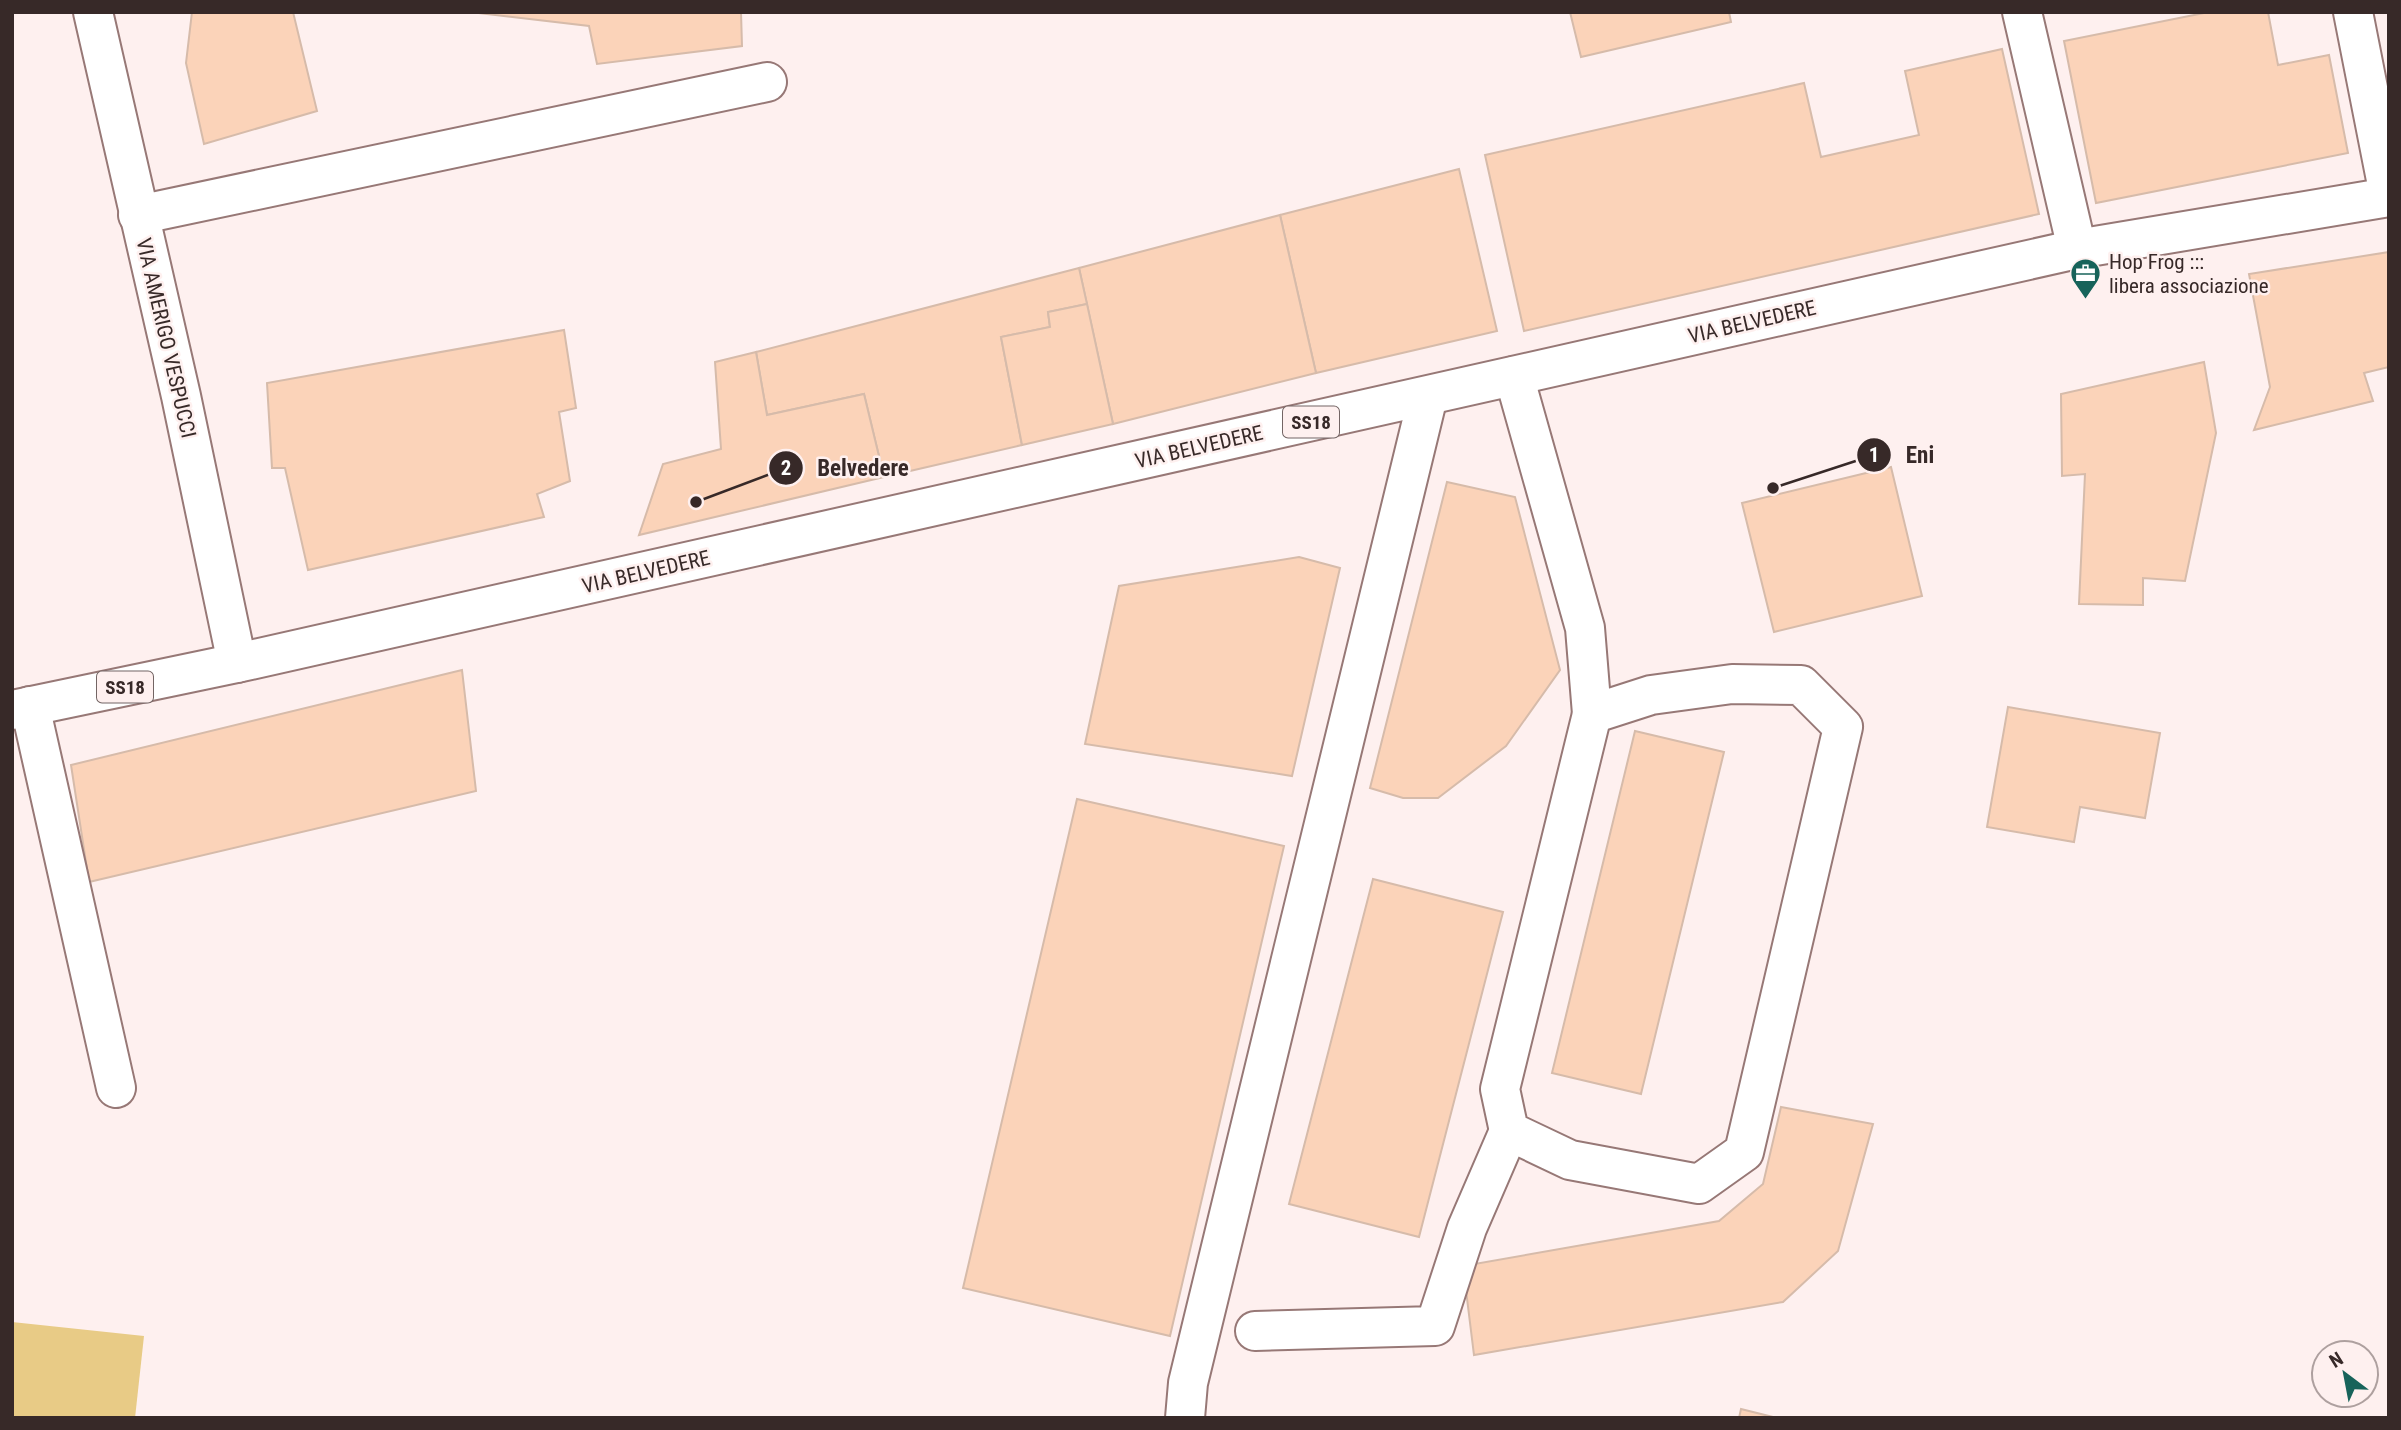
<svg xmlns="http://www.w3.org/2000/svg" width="2401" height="1430" font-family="'Roboto Condensed',sans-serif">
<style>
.grass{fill:#e8cb86}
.building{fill:#fbd3b9;stroke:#d6bbaa;stroke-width:2}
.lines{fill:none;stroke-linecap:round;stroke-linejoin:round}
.minor-casing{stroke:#977876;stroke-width:42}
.major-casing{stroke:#977876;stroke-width:42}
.minor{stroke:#fff;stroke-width:38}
.major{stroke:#fff;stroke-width:38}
.labels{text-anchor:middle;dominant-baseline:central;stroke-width:5;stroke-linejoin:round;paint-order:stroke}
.shield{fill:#fef0ef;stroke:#736564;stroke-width:2}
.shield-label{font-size:19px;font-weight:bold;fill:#372928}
.poi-label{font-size:21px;fill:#372928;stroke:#fef0ef;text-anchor:start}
.street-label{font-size:21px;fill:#372928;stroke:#fef0ef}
.leader{fill:none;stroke:#372928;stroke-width:2.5}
.callout-dot{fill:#372928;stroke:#fef0ef;stroke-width:2.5}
.mark-label{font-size:21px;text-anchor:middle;font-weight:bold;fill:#fff}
.callout-label{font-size:23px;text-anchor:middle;font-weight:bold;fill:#372928;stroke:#fef0ef;stroke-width:5;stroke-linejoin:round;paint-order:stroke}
</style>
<rect width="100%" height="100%" fill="#fef0ef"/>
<polygon class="grass" points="12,1322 144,1336 135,1418 12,1418"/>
<g class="building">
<polygon points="192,12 293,12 317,111 204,144 186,63"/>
<polygon points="470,12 741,12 742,46 597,64 589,26"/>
<polygon points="1570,12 1729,12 1731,22 1581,57"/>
<polygon points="2209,12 2268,12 2278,65 2329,55 2348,153 2096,203 2064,41"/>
<polygon points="2002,49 2039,214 1524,331 1485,155 1804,83 1821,157 1919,135 1905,71"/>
<polygon points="1459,169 1497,331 1316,373 1280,215"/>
<polygon points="1280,215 1316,373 1113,424 1079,268"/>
<polygon points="2389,252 2389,367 2364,373 2373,401 2254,430 2270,387 2249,274"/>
<polygon points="1079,268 1087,304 1048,312 1050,327 1001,337 1022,445 884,477 864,394 767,415 756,352"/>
<polygon points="1087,304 1113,424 1022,445 1001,337 1050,327 1048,312"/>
<polygon points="564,330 576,408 559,412 570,481 537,494 544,517 308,570 285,468 272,468 267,383"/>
<polygon points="756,352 767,415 864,394 884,477 639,535 663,464 721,449 715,362"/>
<polygon points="2204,362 2216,433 2185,581 2143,578 2143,605 2079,604 2085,474 2062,476 2061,394"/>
<polygon points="1891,467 1922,596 1774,632 1742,503"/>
<polygon points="1447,482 1515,497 1560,670 1506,746 1438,798 1403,798 1370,788"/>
<polygon points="1299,557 1340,568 1292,776 1085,744 1119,586"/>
<polygon points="462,670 476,791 89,882 71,765"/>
<polygon points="2008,707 2160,733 2145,818 2080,807 2074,842 1987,827"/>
<polygon points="1635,731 1724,752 1641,1094 1552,1073"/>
<polygon points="1077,799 1284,846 1170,1336 963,1288"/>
<polygon points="1373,879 1503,912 1419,1237 1289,1204"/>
<polygon points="1781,1107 1873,1124 1838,1251 1783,1302 1474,1355 1463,1266 1719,1221 1763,1184"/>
<polygon points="1741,1409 1777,1418 1739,1418"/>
</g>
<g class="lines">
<defs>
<g id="minor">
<polyline points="93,12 181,396 237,663"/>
<polyline points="2022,12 2077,249"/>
<polyline points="2353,12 2389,195"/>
<polyline points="138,215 767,82"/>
<polyline points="1514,376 1585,628 1592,714"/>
<polygon points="1732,684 1801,685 1843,727 1744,1152 1699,1184 1570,1160 1509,1131 1500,1089 1592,714 1651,695"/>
<polyline points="30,706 116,1088"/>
<polyline points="1255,1331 1435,1326 1467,1228 1509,1131"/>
<polyline points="1185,1418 1188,1383 1428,396"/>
</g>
<polyline id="major" points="12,710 237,663 2077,249 2389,197"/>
</defs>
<use href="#minor" class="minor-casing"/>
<use href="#major" class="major-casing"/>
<use href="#minor" class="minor"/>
<use href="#major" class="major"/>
</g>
<defs>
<symbol id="office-pin" viewBox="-11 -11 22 30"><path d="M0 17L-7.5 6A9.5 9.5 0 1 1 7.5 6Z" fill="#17635a" stroke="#fef0ef"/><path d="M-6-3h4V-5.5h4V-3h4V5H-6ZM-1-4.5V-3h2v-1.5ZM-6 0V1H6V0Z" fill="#fff"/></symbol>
</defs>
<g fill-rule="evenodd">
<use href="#office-pin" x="2068" y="256" width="35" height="47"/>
</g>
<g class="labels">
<g class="shield">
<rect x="1283" y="406.5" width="56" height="31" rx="5"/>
<rect x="97" y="671.5" width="56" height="31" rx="5"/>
</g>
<g class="shield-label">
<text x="1311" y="422">SS18</text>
<text x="125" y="687">SS18</text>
</g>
<g class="poi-label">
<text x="2109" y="262">Hop Frog :::<tspan x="2109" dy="24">libera associazione</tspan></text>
</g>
<g class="street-label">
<text transform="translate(1752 322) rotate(-13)">VIA BELVEDERE</text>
<text transform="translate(166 338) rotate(77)">VIA AMERIGO VESPUCCI</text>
<text transform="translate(1199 447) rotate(-13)">VIA BELVEDERE</text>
<text transform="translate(646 572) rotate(-13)">VIA BELVEDERE</text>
</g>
</g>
<path class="leader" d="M1773 488L1874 455M696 502L786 468"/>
<g class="callout-dot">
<circle cx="1773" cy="488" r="7"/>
<circle cx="696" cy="502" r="7"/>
<circle cx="1874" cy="455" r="18"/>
<circle cx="786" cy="468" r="18"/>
</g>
<g class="mark-label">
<text x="1874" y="462">1</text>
<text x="786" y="475">2</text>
</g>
<g class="callout-label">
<text x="1920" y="463">Eni</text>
<text x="863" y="476">Belvedere</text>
</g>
<rect width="2401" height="1430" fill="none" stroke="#372928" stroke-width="28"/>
<g transform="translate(2345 1374) rotate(328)"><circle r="33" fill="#fef0ef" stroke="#aea09f" stroke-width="2"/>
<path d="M0-5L12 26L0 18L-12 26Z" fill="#17635a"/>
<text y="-10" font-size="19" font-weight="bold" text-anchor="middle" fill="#372928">N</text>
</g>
</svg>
